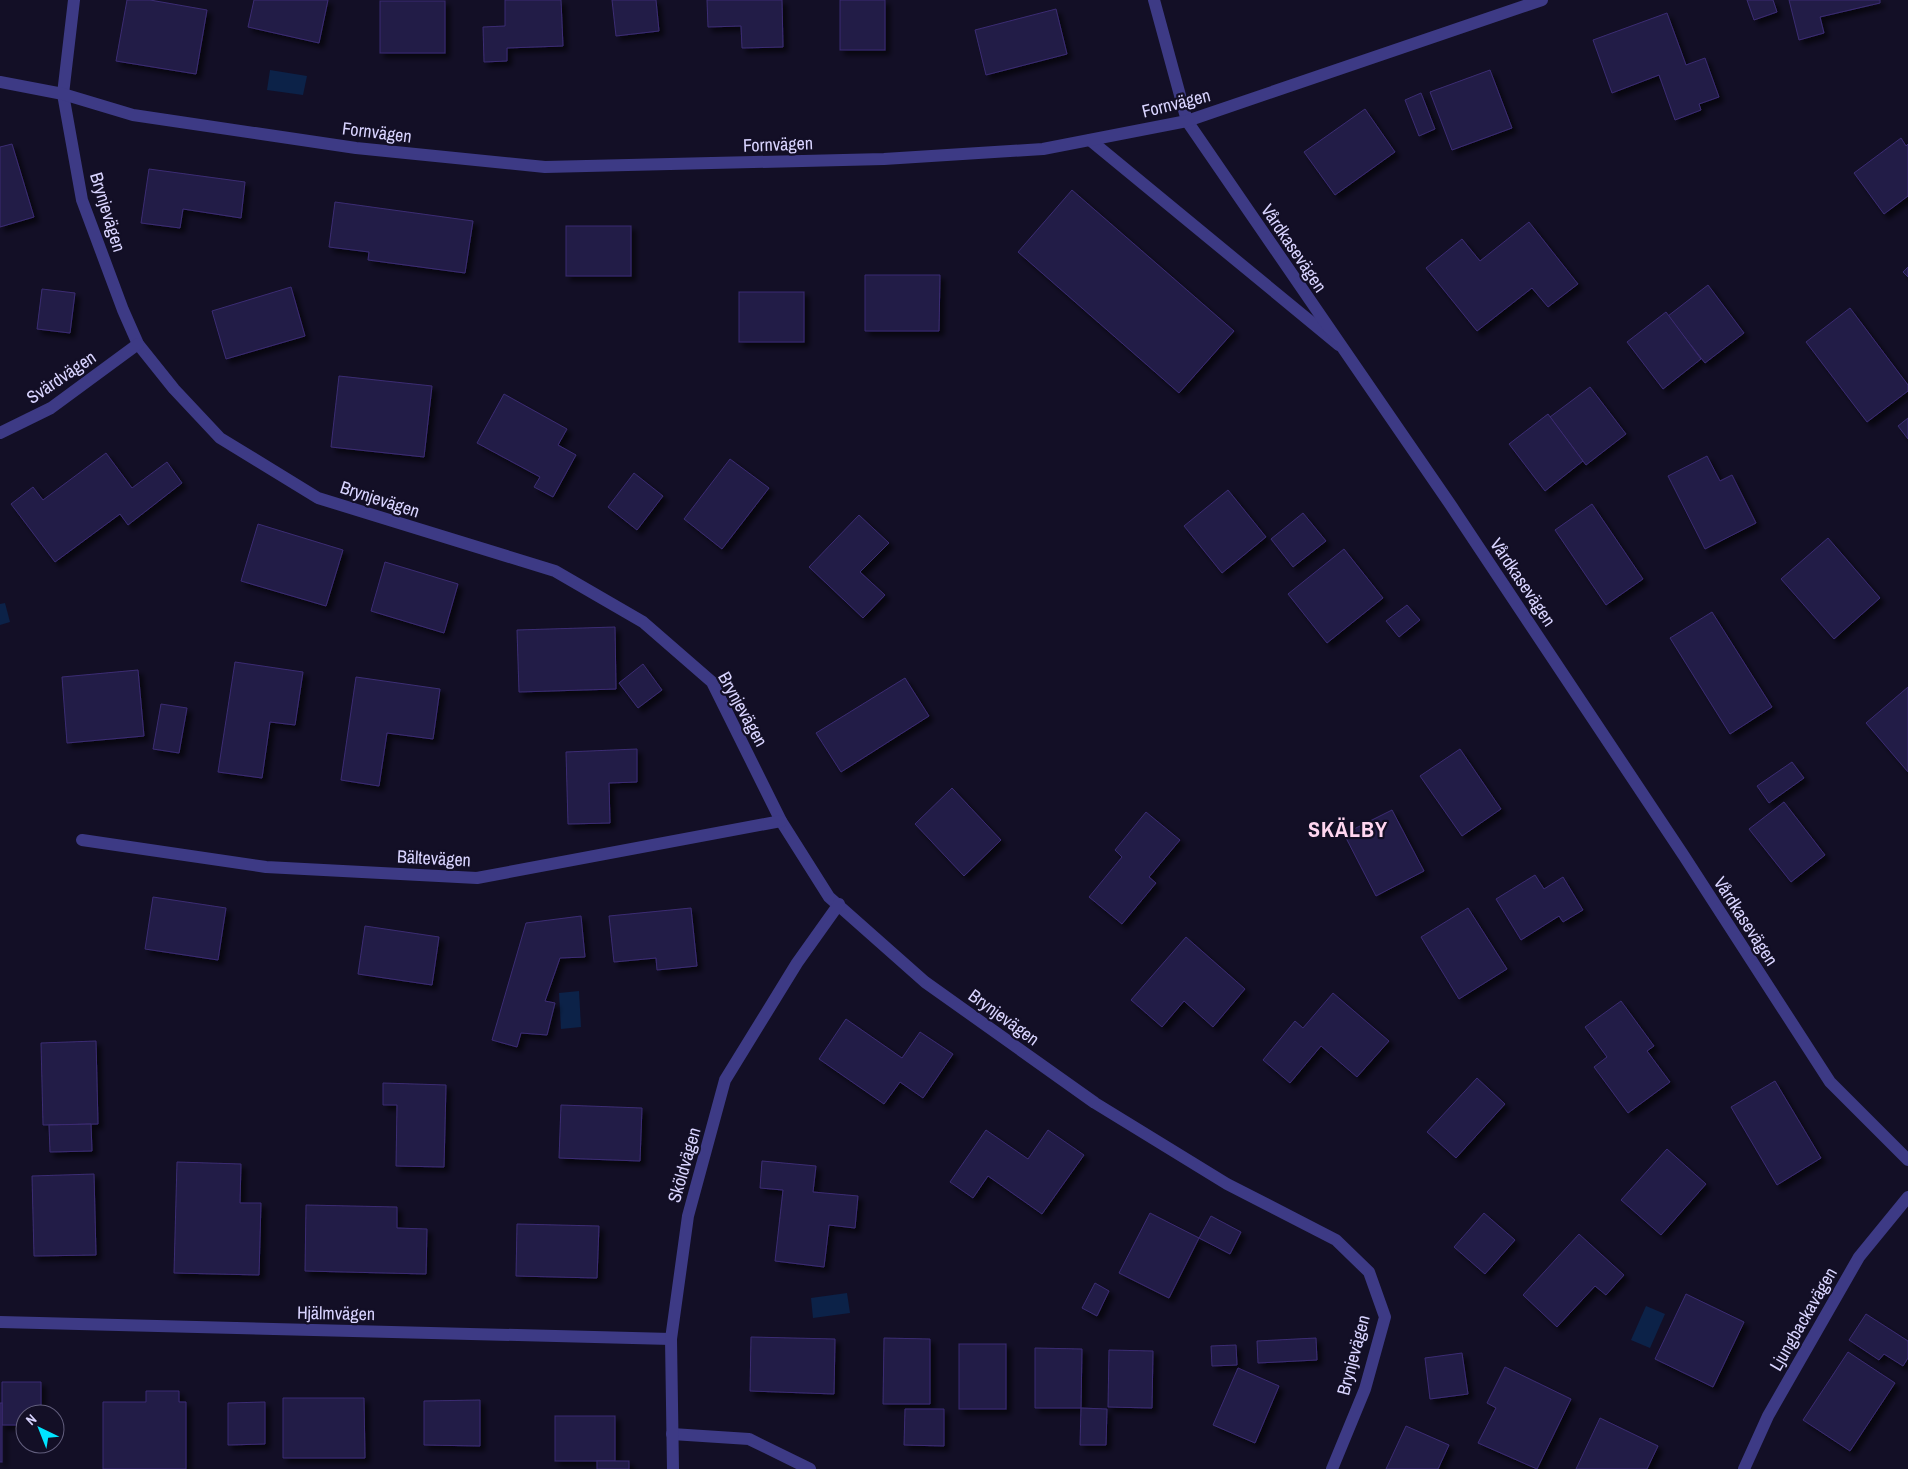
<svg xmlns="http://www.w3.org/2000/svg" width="1908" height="1469" font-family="'Archivo Narrow',sans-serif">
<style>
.water{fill:#0c2248}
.building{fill:#241b47;stroke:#3b2d73;filter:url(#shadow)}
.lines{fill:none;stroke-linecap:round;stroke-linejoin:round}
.service{stroke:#3d3a85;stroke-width:12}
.minor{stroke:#3d3a85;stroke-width:12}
.labels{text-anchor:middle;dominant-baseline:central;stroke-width:4.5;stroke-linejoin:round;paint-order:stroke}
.street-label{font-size:18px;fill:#d9d4ff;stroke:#130f26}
.district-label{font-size:22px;font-weight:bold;letter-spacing:1px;fill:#ffd6f0;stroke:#130f26}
</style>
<defs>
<filter id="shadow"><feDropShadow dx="4.5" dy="4.5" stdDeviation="2.5" flood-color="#0009"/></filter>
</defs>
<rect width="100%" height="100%" fill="#130f26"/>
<g class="water">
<polygon points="270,70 307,76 303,95 267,90"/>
<polygon points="5,603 10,622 0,625 0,604"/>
<polygon points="579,991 581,1027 561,1029 559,993"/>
<polygon points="847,1293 850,1313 813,1318 811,1298"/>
<polygon points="1646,1306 1665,1314 1650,1348 1631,1340"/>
</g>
<g class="building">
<polygon points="127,0 150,0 207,10 196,74 116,61"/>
<polygon points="254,0 328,0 319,43 248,27"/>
<polygon points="505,0 561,0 563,46 507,48 507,61 484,62 483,27 505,26"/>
<polygon points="612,0 656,0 659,31 616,36"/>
<polygon points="707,0 782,0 783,47 742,48 741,26 708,27"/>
<rect x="840" y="0" width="45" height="50"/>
<polygon points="1747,0 1773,0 1777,12 1754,20"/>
<polygon points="1789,0 1880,0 1880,3 1820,17 1824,33 1799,40"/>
<rect x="380" y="1" width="65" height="52"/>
<polygon points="1056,9 1067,54 986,75 975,30"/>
<polygon points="1667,13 1686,65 1705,58 1719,97 1699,104 1701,110 1675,120 1659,75 1612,93 1593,40"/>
<polygon points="1490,70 1512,128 1452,150 1430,92"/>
<polygon points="1421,93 1435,129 1419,136 1405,100"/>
<polygon points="1365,109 1395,152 1335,195 1304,152"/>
<polygon points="1901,138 1906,146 1908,144 1908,196 1884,214 1854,173"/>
<polygon points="12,144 34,217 0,227 0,147"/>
<polygon points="149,169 245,182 241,218 183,209 180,228 141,223"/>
<polygon points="1072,190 1234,331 1179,393 1018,252"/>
<polygon points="335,202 473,221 465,273 368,260 369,252 329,247"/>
<polygon points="1529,222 1578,284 1548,307 1532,288 1477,331 1426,268 1462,239 1480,261"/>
<rect x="566" y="226" width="65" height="50"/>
<polygon points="1908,267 1908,277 1903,272"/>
<polygon points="865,275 940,275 939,331 865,331"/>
<polygon points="1708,285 1744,333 1705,363 1668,316"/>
<polygon points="291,287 305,336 226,359 212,311"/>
<polygon points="42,289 75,293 70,333 37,329"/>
<rect x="739" y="292" width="65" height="50"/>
<polygon points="1850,308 1908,385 1908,391 1867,422 1806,342"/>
<polygon points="1666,312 1701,359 1663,389 1627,342"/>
<polygon points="339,376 432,386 424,457 331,447"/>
<polygon points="1590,387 1626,434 1586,465 1550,417"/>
<polygon points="504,394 567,429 558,445 576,455 553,497 534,487 540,477 477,443"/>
<polygon points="1548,414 1583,461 1545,491 1509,444"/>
<polygon points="1908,418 1908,439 1898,426"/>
<polygon points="106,453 132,488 167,462 182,483 128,525 120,514 55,562 11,504 33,487 43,500"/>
<polygon points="1707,456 1720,481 1732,475 1756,523 1705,549 1668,476"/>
<polygon points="730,459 769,488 722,549 684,519"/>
<polygon points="634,473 663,496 637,530 608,507"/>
<polygon points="1228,490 1266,537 1222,573 1184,526"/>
<polygon points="1592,504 1643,579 1606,605 1555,530"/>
<polygon points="1303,513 1326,541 1293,567 1271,539"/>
<polygon points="859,515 889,543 860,572 885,595 863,618 809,567"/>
<polygon points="258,524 343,550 326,606 241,581"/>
<polygon points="1828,538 1880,598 1834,639 1781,579"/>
<polygon points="1344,549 1383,598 1327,643 1288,594"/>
<polygon points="385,562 458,584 444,633 371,611"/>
<polygon points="1407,605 1420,620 1399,637 1386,621"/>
<polygon points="1712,612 1772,707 1730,734 1670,638"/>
<polygon points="615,627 616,689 519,692 517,630"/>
<polygon points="235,662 303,672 295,725 270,722 262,778 218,772"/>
<polygon points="643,664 662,690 638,708 619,683"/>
<polygon points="138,670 144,736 67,743 62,677"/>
<polygon points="356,677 440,689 433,739 387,733 379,786 341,780"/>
<polygon points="905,678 929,716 841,772 816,733"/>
<polygon points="1908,687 1908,772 1866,723"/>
<polygon points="161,704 187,708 179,753 153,749"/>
<polygon points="637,749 637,782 609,783 610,823 568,824 566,752"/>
<polygon points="1460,749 1501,809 1462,836 1420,776"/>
<polygon points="1792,762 1804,778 1769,803 1757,786"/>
<polygon points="952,788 1001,840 964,876 915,824"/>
<polygon points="1784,802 1825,855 1791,882 1749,829"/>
<polygon points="1392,810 1424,871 1376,896 1344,834"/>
<polygon points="1146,812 1180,840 1149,877 1156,883 1122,924 1089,897 1122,857 1115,850"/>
<polygon points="1535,875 1544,889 1563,877 1583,910 1563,922 1559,916 1521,940 1496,899"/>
<polygon points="153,897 226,908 218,960 145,949"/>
<polygon points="691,908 697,966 657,970 656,958 614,962 609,916"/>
<polygon points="1468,908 1507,969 1459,999 1421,937"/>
<polygon points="581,916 585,957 560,958 545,1001 555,1003 547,1035 521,1033 517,1047 492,1040 526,923"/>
<polygon points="365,926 439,937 432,985 358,974"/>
<polygon points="1186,937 1245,989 1213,1027 1184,1001 1162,1027 1131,1000"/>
<polygon points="1333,993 1389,1041 1357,1077 1321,1046 1290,1083 1263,1060 1295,1021 1303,1028"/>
<polygon points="1621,1001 1654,1046 1647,1051 1670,1082 1628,1113 1594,1067 1607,1057 1585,1027"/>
<polygon points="846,1019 902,1058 920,1032 953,1054 923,1098 900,1082 884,1104 819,1059"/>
<polygon points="96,1041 98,1124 43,1125 41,1043"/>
<polygon points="1477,1078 1505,1104 1456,1158 1427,1132"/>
<polygon points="1775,1081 1821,1158 1777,1185 1731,1107"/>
<polygon points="383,1083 446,1085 444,1167 396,1166 397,1105 383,1105"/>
<polygon points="561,1105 642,1108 640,1161 559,1158"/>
<polygon points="91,1124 92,1151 50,1152 49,1125"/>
<polygon points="986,1130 1028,1159 1048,1130 1084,1155 1042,1214 988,1176 973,1198 950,1182"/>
<polygon points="1667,1149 1706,1184 1661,1235 1621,1200"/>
<polygon points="762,1161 816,1166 813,1192 858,1196 855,1228 829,1225 824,1267 775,1261 783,1190 760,1188"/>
<polygon points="177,1162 241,1164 240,1203 261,1203 259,1275 174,1273"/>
<polygon points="94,1174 96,1255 34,1256 32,1176"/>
<polygon points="306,1205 397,1207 397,1228 427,1229 426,1274 305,1271"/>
<polygon points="1150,1213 1199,1238 1169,1298 1119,1273"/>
<polygon points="1484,1213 1515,1240 1485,1274 1454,1247"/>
<polygon points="1211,1216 1241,1232 1230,1254 1199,1238"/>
<polygon points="517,1224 599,1226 597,1278 516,1276"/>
<polygon points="1579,1234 1624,1275 1606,1295 1595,1286 1557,1327 1523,1295"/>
<polygon points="1095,1283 1109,1291 1097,1316 1082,1308"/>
<polygon points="1686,1294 1744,1322 1713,1387 1655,1359"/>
<polygon points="1866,1314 1908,1341 1908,1358 1903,1366 1884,1354 1879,1360 1849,1340"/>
<polygon points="751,1337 835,1339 834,1394 750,1391"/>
<polygon points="884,1338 930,1339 930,1404 883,1404"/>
<polygon points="1316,1338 1317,1360 1258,1363 1257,1341"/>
<rect x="959" y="1344" width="47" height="65"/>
<polygon points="1236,1345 1237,1365 1212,1366 1211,1346"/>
<polygon points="1035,1348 1082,1349 1081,1408 1035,1408"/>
<polygon points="1109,1350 1153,1351 1152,1408 1108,1407"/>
<polygon points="1848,1352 1895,1383 1850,1451 1803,1420"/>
<polygon points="1462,1353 1468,1394 1430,1399 1425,1358"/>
<polygon points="1505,1367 1571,1399 1537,1469 1478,1443 1496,1408 1487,1403"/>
<polygon points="1238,1368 1279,1386 1255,1443 1213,1425"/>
<polygon points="2,1382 41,1382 41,1414 25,1414 25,1425 2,1425"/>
<polygon points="146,1391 179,1391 179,1402 186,1402 186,1469 103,1469 103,1402 146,1402"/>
<polygon points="283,1398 364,1398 365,1458 283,1458"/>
<polygon points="480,1400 480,1446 424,1445 424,1401"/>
<polygon points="265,1402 265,1444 228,1445 228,1403"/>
<rect x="0" y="1403" width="2" height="59"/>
<polygon points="1081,1408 1107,1409 1106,1445 1080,1445"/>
<polygon points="905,1409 944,1409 944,1446 904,1445"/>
<rect x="555" y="1416" width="60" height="45"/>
<polygon points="1600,1418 1658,1446 1647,1469 1576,1469"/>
<polygon points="1406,1426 1449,1445 1438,1469 1386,1469"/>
<rect x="597" y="1461" width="32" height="8"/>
</g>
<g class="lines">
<polyline class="service" points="1090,140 1339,345"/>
<g class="minor">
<polyline points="74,0 63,94 82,200 123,310 138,344 174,389 220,438 318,498 555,571 643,622 712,682 781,821 829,897 925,982 1095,1103 1227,1184 1336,1240 1369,1272 1385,1317 1365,1389 1332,1469"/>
<polyline points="1154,0 1187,121 1452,507 1684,856 1830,1082 1908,1160"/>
<polyline points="0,82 63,94 133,115 356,148 545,167 884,159 1043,149 1187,121 1542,0"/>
<polyline points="0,433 51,408 138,344"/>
<polyline points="82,840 266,867 477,878 781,821"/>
<polyline points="0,1322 671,1339"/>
<polyline points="672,1434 749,1439 810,1469"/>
<polyline points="673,1469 671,1339 688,1216 725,1080 797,963 839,904"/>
<polyline points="1744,1469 1768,1416 1859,1257 1908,1197"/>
</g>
</g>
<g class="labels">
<g class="street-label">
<text transform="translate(1176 103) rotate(-14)">Fornvägen</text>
<text transform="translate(377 132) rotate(7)">Fornvägen</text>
<text transform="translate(778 144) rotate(-2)">Fornvägen</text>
<text transform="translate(108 212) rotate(73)">Brynjevägen</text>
<text transform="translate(1294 248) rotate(56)">Vårdkasevägen</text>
<text transform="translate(61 377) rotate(-34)">Svärdvägen</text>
<text transform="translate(380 499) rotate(18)">Brynjevägen</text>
<text transform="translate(1523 582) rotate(56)">Vårdkasevägen</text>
<text transform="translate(743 709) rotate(61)">Brynjevägen</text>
<text transform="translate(434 858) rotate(3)">Bältevägen</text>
<text transform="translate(1746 921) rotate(57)">Vårdkasevägen</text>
<text transform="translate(1004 1017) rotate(36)">Brynjevägen</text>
<text transform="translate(684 1165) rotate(-74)">Sköldvägen</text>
<text transform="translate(336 1313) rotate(1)">Hjälmvägen</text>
<text transform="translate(1803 1319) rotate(-60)">Ljungbackavägen</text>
<text transform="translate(1353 1355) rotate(-75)">Brynjevägen</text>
</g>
<g class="district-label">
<text x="1348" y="829">SKÄLBY</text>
</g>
</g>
<g transform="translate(40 1429) rotate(317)"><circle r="24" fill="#130f26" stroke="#625e7d"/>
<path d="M0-4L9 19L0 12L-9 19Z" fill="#00e5ff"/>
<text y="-8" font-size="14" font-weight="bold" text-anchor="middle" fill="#d9d4ff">N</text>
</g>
</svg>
